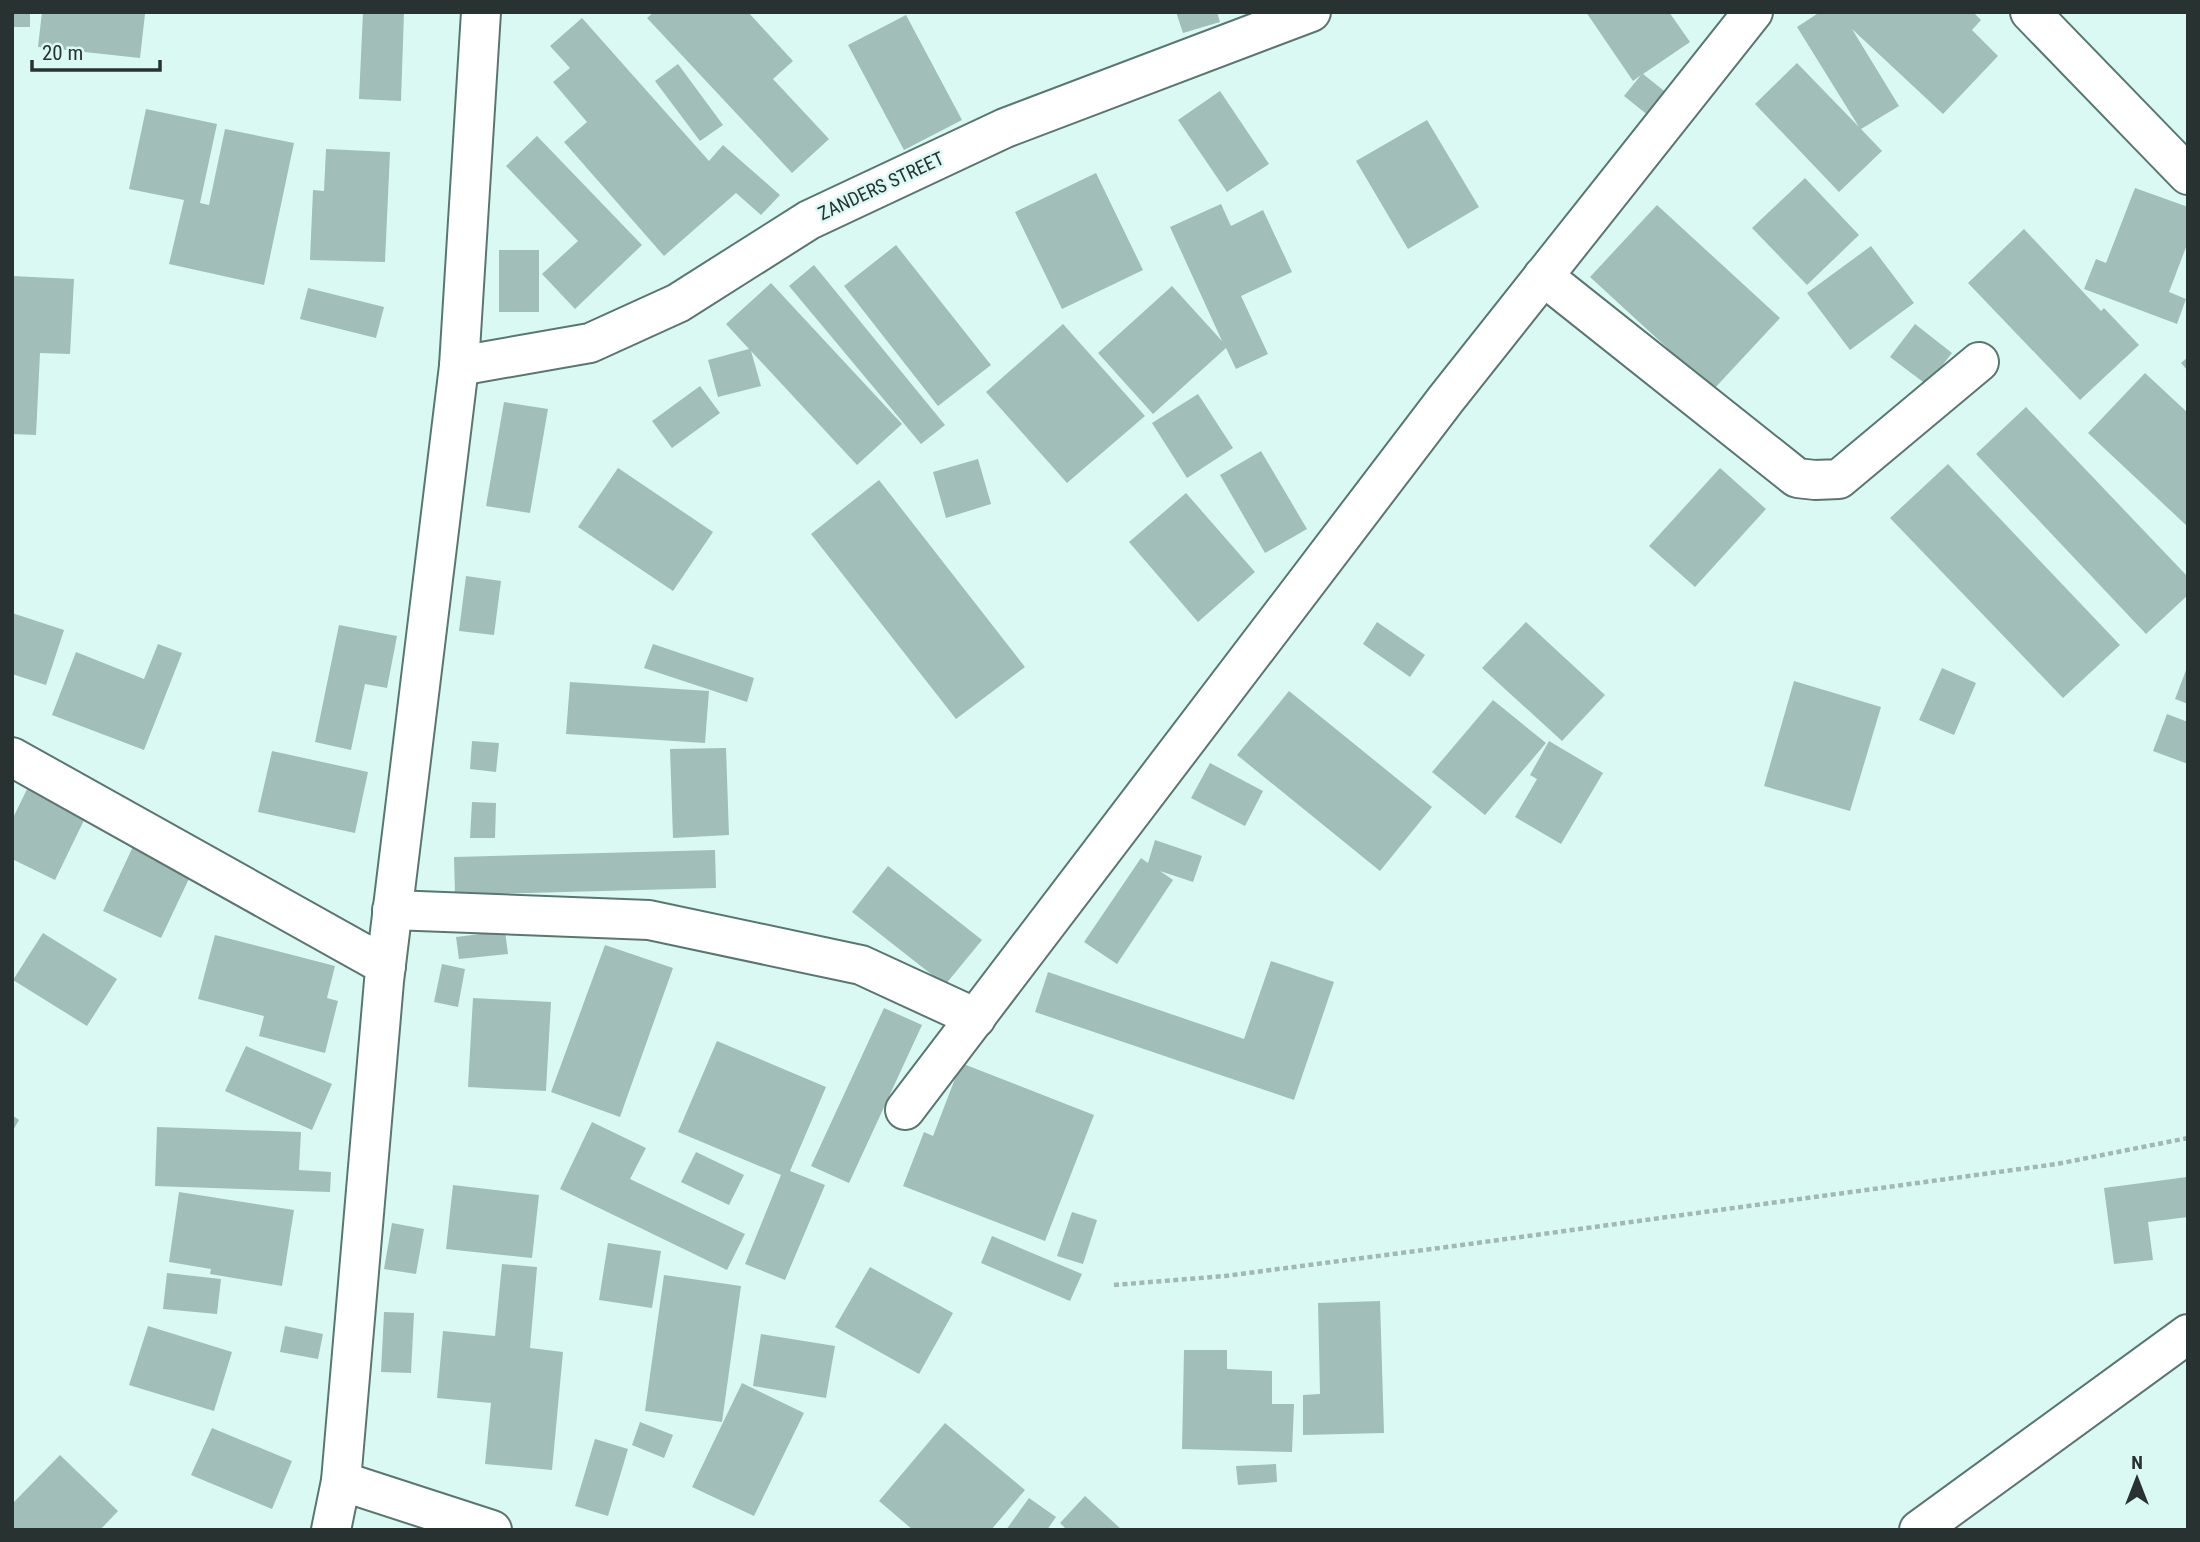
<svg xmlns="http://www.w3.org/2000/svg" width="2200" height="1542" font-family="'Roboto Condensed',sans-serif">
<style>
.building{fill:#a2beb9}
.lines{fill:none;stroke-linecap:round;stroke-linejoin:round}
.minor-casing{stroke:#5b7671;stroke-width:42}
.path{stroke:#a1b8b4;stroke-width:4.5;stroke-dasharray:5 3.5;stroke-linecap:butt}
.minor{stroke:#fff;stroke-width:38}
.labels{text-anchor:middle;dominant-baseline:central;stroke-width:5;stroke-linejoin:round;paint-order:stroke}
.street-label{font-size:19px;fill:#283331;stroke:#dbf9f3}
</style>
<rect width="100%" height="100%" fill="#dbf9f3"/>
<g class="building">
<rect x="12" y="12" width="18" height="15"/>
<polygon points="42,12 128,12 145,14 140,58 38,47"/>
<polygon points="363,12 404,12 401,101 359,99"/>
<polygon points="654,12 748,12 793,61 773,79 829,139 792,173 647,18"/>
<polygon points="1176,12 1217,12 1220,22 1183,33"/>
<polygon points="1586,12 1669,12 1690,42 1643,74 1668,94 1649,116 1624,96 1641,75 1633,81"/>
<polygon points="1820,12 1973,12 1981,20 1972,30 1998,56 1943,114 1852,29 1899,106 1861,129 1882,151 1839,192 1755,104 1797,63 1859,127 1797,27"/>
<polygon points="906,15 962,120 904,150 848,45"/>
<polygon points="582,18 709,161 723,145 780,195 761,215 736,193 664,256 564,142 587,122 553,82 570,68 550,46"/>
<polygon points="678,64 723,125 700,141 655,81"/>
<polygon points="1220,91 1269,164 1227,192 1178,120"/>
<polygon points="146,109 217,124 200,203 209,205 225,129 294,143 264,285 169,264 184,200 129,189"/>
<polygon points="1427,120 1479,207 1408,249 1356,161"/>
<polygon points="537,136 642,245 575,309 542,274 578,241 506,166"/>
<polygon points="326,149 390,152 385,262 310,260 313,190 324,191"/>
<polygon points="1096,173 1143,270 1062,309 1015,212"/>
<polygon points="1805,178 1859,235 1807,285 1752,228"/>
<polygon points="2135,188 2188,207 2188,242 2169,292 2186,299 2177,324 2084,289 2096,259 2106,263"/>
<polygon points="1221,204 1231,226 1263,210 1292,272 1241,296 1268,354 1236,369 1226,348 1153,414 1098,353 1172,286 1222,341 1170,227"/>
<polygon points="1657,205 1780,318 1713,390 1590,277"/>
<polygon points="2024,229 2101,311 2104,308 2139,345 2080,400 1968,283"/>
<polygon points="896,245 991,365 938,406 844,286"/>
<polygon points="1871,246 1914,303 1850,350 1807,293"/>
<rect x="499" y="250" width="40" height="62"/>
<polygon points="814,265 945,425 921,444 789,286"/>
<polygon points="12,276 74,279 70,354 40,353 36,435 12,434"/>
<polygon points="771,283 902,424 857,465 751,351 761,386 718,397 708,360 749,349 726,324"/>
<polygon points="308,288 384,307 376,338 300,319"/>
<polygon points="1063,324 1145,416 1067,483 986,392"/>
<polygon points="1915,324 1952,353 1927,385 1890,357"/>
<polygon points="2188,357 2188,371 2181,363"/>
<polygon points="2145,373 2188,413 2188,527 2088,433"/>
<polygon points="700,386 720,413 672,448 652,421"/>
<polygon points="1198,394 1233,448 1187,478 1152,423"/>
<polygon points="504,402 548,409 530,513 486,506"/>
<polygon points="2026,407 2188,577 2188,595 2146,634 1976,454"/>
<polygon points="1261,451 1307,529 1265,553 1220,475"/>
<polygon points="978,459 991,504 946,518 933,472"/>
<polygon points="1948,464 2120,645 2063,698 1890,518"/>
<polygon points="618,468 713,532 673,591 578,527"/>
<polygon points="1720,468 1766,509 1695,587 1649,546"/>
<polygon points="879,480 1025,667 956,719 811,534"/>
<polygon points="1186,493 1255,572 1198,622 1129,542"/>
<polygon points="466,576 501,581 494,635 459,631"/>
<polygon points="12,613 64,630 46,685 12,674"/>
<polygon points="1377,622 1425,655 1410,677 1363,644"/>
<polygon points="1526,622 1605,695 1562,741 1482,668"/>
<polygon points="339,625 397,636 387,688 365,684 351,750 315,742"/>
<polygon points="158,644 182,653 144,750 52,715 76,652 144,679"/>
<polygon points="653,644 754,678 747,702 644,668"/>
<polygon points="2188,665 2188,704 2175,699"/>
<polygon points="1942,668 1976,683 1954,735 1919,720"/>
<polygon points="1794,681 1881,707 1850,811 1764,786"/>
<polygon points="570,682 709,691 705,743 566,734"/>
<polygon points="1289,691 1432,807 1380,871 1237,755"/>
<polygon points="1493,700 1546,743 1485,815 1432,772"/>
<polygon points="2167,714 2188,722 2188,764 2153,751"/>
<polygon points="472,741 499,743 496,772 470,769"/>
<polygon points="1549,741 1603,773 1561,844 1515,817 1537,779 1530,775"/>
<polygon points="726,748 729,835 673,838 670,749"/>
<polygon points="272,751 368,772 355,833 258,812"/>
<polygon points="1210,763 1263,791 1245,826 1191,798"/>
<polygon points="29,785 88,812 55,880 12,859 12,820"/>
<polygon points="472,802 496,803 495,838 470,838"/>
<polygon points="136,840 194,868 161,938 103,911"/>
<polygon points="1155,840 1202,856 1193,882 1160,871 1173,880 1117,964 1084,942 1141,858 1148,863"/>
<polygon points="715,850 716,888 455,895 454,857"/>
<polygon points="888,866 982,940 945,985 852,912"/>
<polygon points="505,931 508,954 459,959 456,937"/>
<polygon points="43,933 117,979 87,1026 13,980"/>
<polygon points="215,935 335,966 327,998 338,1001 325,1053 259,1036 264,1016 198,999"/>
<polygon points="605,945 673,968 620,1117 551,1092"/>
<polygon points="1271,961 1334,982 1294,1100 1035,1012 1048,972 1244,1039"/>
<polygon points="442,964 465,969 458,1007 434,1002"/>
<polygon points="473,998 551,1002 546,1091 468,1087"/>
<polygon points="884,1008 922,1025 849,1183 811,1166"/>
<polygon points="717,1041 826,1087 790,1171 825,1185 785,1280 745,1264 781,1175 678,1132"/>
<polygon points="246,1046 332,1084 312,1130 225,1091"/>
<polygon points="961,1063 1094,1115 1045,1241 903,1186 924,1132 933,1136"/>
<polygon points="12,1115 19,1120 12,1132"/>
<polygon points="592,1122 646,1148 630,1179 745,1234 727,1270 560,1189"/>
<polygon points="157,1127 301,1132 299,1170 331,1172 330,1192 155,1186"/>
<polygon points="696,1152 744,1175 729,1205 681,1182"/>
<polygon points="2187,1177 2188,1217 2148,1222 2153,1260 2114,1264 2104,1188"/>
<polygon points="453,1185 539,1195 532,1258 446,1249"/>
<polygon points="179,1192 294,1210 282,1286 210,1274 211,1269 169,1262"/>
<polygon points="1072,1212 1097,1220 1083,1264 1057,1256"/>
<polygon points="392,1223 424,1229 416,1274 384,1269"/>
<polygon points="992,1236 1082,1274 1070,1301 981,1263"/>
<polygon points="608,1243 661,1251 652,1308 599,1300"/>
<polygon points="502,1264 537,1267 530,1348 563,1352 552,1470 485,1464 491,1403 437,1398 443,1331 495,1336"/>
<polygon points="870,1267 953,1313 919,1374 835,1327"/>
<polygon points="167,1273 221,1279 217,1314 163,1309"/>
<polygon points="664,1275 741,1286 722,1422 645,1411"/>
<polygon points="1380,1301 1384,1433 1303,1435 1303,1395 1320,1394 1318,1303"/>
<polygon points="384,1312 414,1313 411,1373 381,1372"/>
<polygon points="148,1326 232,1352 214,1411 129,1385"/>
<polygon points="285,1326 323,1334 318,1359 280,1352"/>
<polygon points="761,1334 835,1346 826,1398 753,1386"/>
<polygon points="1184,1350 1227,1350 1227,1369 1272,1371 1272,1404 1294,1404 1292,1452 1182,1449"/>
<polygon points="742,1383 804,1413 754,1516 692,1487"/>
<polygon points="640,1422 673,1435 664,1458 632,1445"/>
<polygon points="945,1423 1025,1490 991,1530 913,1530 879,1501"/>
<polygon points="212,1428 292,1461 272,1509 191,1475"/>
<polygon points="595,1439 628,1449 608,1516 575,1506"/>
<polygon points="60,1455 118,1511 100,1530 12,1530 12,1504"/>
<polygon points="1276,1464 1277,1482 1238,1485 1236,1466"/>
<polygon points="1085,1496 1122,1530 1067,1530 1060,1523"/>
<polygon points="1029,1498 1056,1517 1047,1530 1006,1530"/>
</g>
<g class="lines">
<defs>
<g id="minor">
<polyline points="2030,12 2188,175"/>
<polyline points="1543,276 1797,478 1815,480 1839,479 1979,362"/>
<polyline points="459,366 590,343 678,303 809,220 1005,128 1311,12"/>
<polyline points="12,757 386,966"/>
<polyline points="392,910 649,920 861,965 976,1018"/>
<polyline points="905,1110 1446,399 1753,12"/>
<polyline points="341,1481 492,1530"/>
<polyline points="331,1530 341,1481 384,981 459,366 481,12"/>
<polyline points="1919,1530 2188,1334"/>
</g>
</defs>
<use href="#minor" class="minor-casing"/>
<polyline class="path" points="1114,1285 1225,1276 1462,1245 2057,1164 2188,1138"/>
<use href="#minor" class="minor"/>
</g>
<g class="labels">
<g class="street-label">
<text transform="translate(881 186) rotate(-25)">ZANDERS STREET</text>
</g>
</g>
<rect width="2200" height="1542" fill="none" stroke="#283331" stroke-width="28"/>
<g transform="translate(2137 1479)" stroke="#dbf9f3" stroke-width="5" paint-order="stroke">
<path d="M0-5L12 26L0 18L-12 26Z" fill="#283331"/>
<text y="-10" font-size="19" font-weight="bold" text-anchor="middle" fill="#283331">N</text>
</g>
<path d="M32 60v10h128v-10" fill="none" stroke="#283331" stroke-width="3.5"/>
<text x="42" y="60" font-size="21" fill="#283331" stroke="#dbf9f3" stroke-width="5" paint-order="stroke">20 m</text>
</svg>
